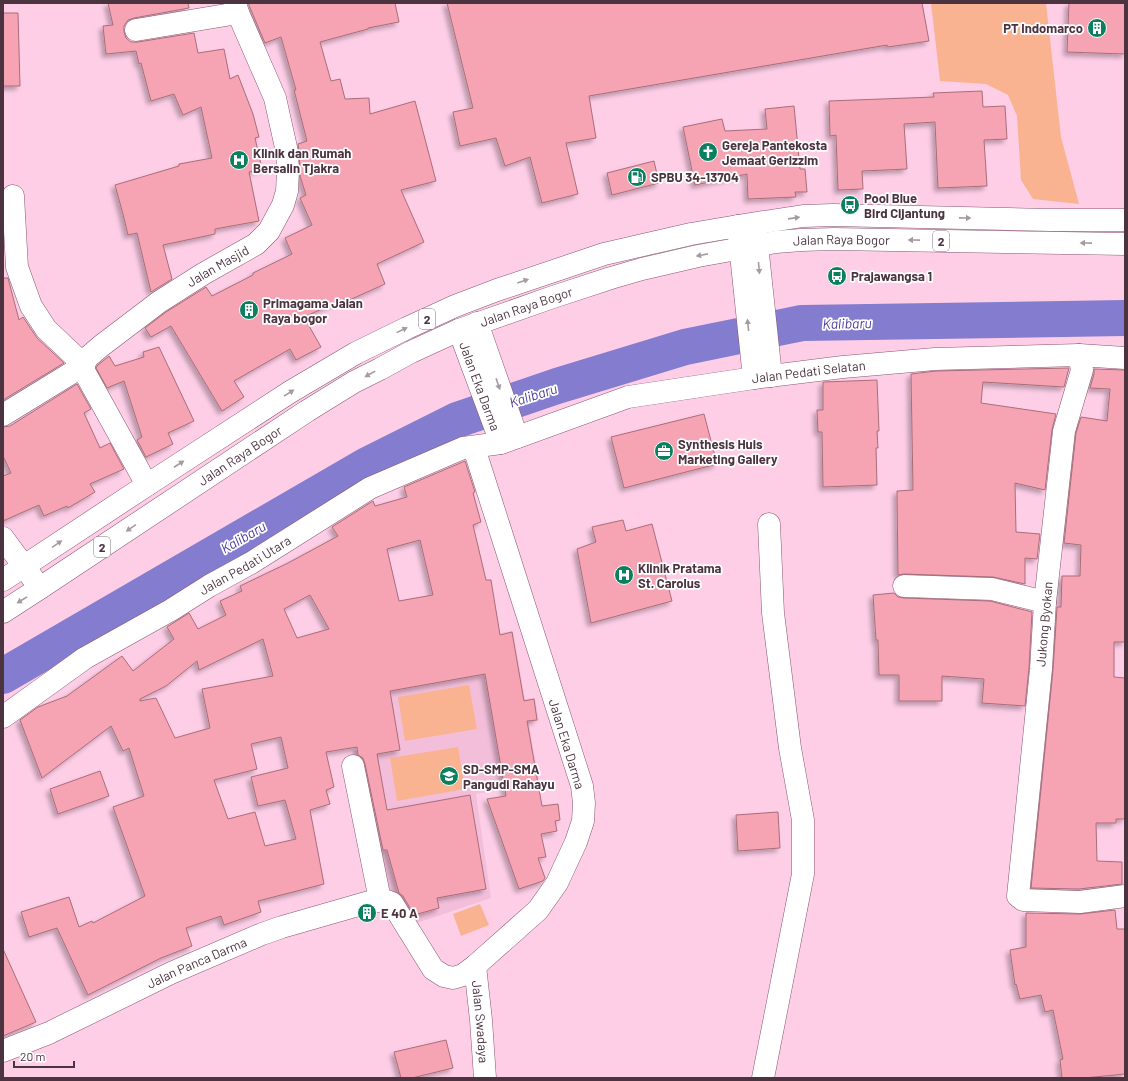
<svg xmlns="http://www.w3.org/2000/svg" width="1128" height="1081" font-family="Barlow,sans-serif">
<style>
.built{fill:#f3beda}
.green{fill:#fab391}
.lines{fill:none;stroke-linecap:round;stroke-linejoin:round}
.river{stroke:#837ccf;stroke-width:36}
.building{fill:#f6a4b4;stroke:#aa6d79;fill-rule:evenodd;filter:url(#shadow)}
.minor-casing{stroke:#895571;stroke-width:23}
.highway-casing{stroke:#895571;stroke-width:23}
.minor{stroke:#fff;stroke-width:22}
.highway{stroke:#fff;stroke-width:22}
.oneway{fill:#a59aa0}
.labels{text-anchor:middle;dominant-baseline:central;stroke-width:3.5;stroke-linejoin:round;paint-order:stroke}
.shield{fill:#fff;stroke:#817179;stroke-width:1}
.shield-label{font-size:12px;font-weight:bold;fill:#4b3440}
.poi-label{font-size:13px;font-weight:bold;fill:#4b3440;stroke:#fff;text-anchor:start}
.street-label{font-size:13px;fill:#4b3440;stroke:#fff}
.water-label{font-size:14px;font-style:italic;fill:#4d3c9e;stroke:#fff}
</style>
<defs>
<filter id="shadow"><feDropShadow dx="-3.5" dy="3.5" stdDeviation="2" flood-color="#0004"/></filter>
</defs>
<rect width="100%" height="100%" fill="#fecee7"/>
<polygon class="built" points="513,631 525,699 535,698 539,721 529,723 539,783 476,794 491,898 414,924 397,906 376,859 358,769 353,751 364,750 315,665"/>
<g class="green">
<polygon points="931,3 1046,3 1061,137 1079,204 1033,199 1021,180 1017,116 1008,95 986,84 940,81"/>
<polygon points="469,685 477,729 405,741 398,697"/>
<polygon points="458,747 465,789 397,801 390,758"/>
<polygon points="480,904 489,925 461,936 453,914"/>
</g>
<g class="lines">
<polyline class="river" points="3,676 367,465 457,420 557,386 685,347 802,323 1125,318"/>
</g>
<g class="building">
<polygon points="108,3 188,3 189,8 134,18 128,20 124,26 124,32 126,38 131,42 138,42 194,33 198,53 224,49 230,79 238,75 253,114 259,137 255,138 262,169 249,172 259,221 215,229 215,234 163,245 172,279 151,292 137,233 128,235 123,214 115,185 179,166 179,164 212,158 201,107 183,115 174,94 151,101 141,63 139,64 136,51 106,54 103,26 113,25"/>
<polygon points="248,3 395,3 399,22 368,28 368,29 320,42 331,81 340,79 345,99 369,98 370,114 415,101 436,181 401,190 424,242 377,264 385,284 345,302 344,299 304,317 321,347 296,360 290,349 234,381 244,397 222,411 171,326 151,337 145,328 166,312 206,287 212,296 253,275 253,273 292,254 285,238 312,225 300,198 306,195 300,176 299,151 298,144 307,141 294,90 296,90 281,37 265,43"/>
<polygon points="447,3 922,3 929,41 888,47 887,45 589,96 596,138 566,143 578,194 542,203 530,157 505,166 496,138 460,146 453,112 473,108"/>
<polygon points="1069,3 1125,3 1125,54 1067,52"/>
<polygon points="3,13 18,13 20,86 3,86"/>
<polygon points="982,91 983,107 1005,106 1007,139 984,140 987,186 938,188 935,122 904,124 907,169 862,171 863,189 838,190 836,135 830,136 829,101 934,97 933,93"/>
<polygon points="794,106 800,169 805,169 807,192 795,192 796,197 748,199 747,174 695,185 683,127 722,119 725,131 767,129 765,109"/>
<polygon points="654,161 659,183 612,195 607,173"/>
<polygon points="3,278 8,278 19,320 23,317 37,338 64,363 3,400"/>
<polygon points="159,347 194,421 168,433 173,444 146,457 137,440 142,437 124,381 107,388 96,368 97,366 109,356 115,366 144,357 143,352"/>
<polygon points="1069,368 1064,387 983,382 981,403 1056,414 1052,430 1045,490 1015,483 1016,532 1040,534 1037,559 1025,558 1025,584 993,577 904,574 898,575 897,491 913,490 911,374 936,371"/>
<polygon points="1094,369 1125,370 1125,642 1114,642 1114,677 1125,678 1125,819 1116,819 1116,823 1096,823 1097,861 1122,862 1122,884 1079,889 1031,888 1053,670 1057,607 1061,607 1062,576 1080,576 1081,545 1064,543 1076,433 1081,417 1107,421 1110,389 1090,388 1094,374"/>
<polygon points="877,380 879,431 877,431 878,448 876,448 877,485 823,487 822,432 818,432 817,410 823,410 823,382"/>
<polygon points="77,384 91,409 84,413 100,448 110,443 124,469 90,484 95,492 68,508 67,506 44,516 39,505 3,521 3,476 11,473 3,456 3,427 10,426"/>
<polygon points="704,414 717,464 624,488 611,437"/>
<path d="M465,461L475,492L473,493L481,522L473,525L486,580H491L500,635L512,632L524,701L534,699L537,720L527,721L542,806L558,804L560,820L555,821L557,831L541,834L546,857L538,858L545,878L543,881L519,889L487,799L506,796L485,674L390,691L400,750L377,754L387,810L470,795L486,889L437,898L439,908L414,915L403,896L399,893L387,850H383L365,764L363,758L358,755L357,747L326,752L334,787L326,790L330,804L310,810L324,884L258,901L261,912L224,925L221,916L186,928L192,946L161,958L88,995L57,928L29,937L21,912L69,897L79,927L92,921L93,923L145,896L113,807L144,796L129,748L123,751L111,726L42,778L20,720L38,707L67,696L122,656L133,671L174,639L167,627L189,613L198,629L226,615L220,601L242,591L240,586L288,563L338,536L332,527L373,501L375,506L407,497L404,487ZM420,540L433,595L399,601L387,549ZM310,595L329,629L297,638L284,609ZM263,639L273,676L202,689L210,728L175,738L156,698L140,701V699L166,686L197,661L199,670ZM281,737L288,768L251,777L258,806L285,800L296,839L265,846L255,812L228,819L214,780L257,769L251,744Z"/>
<polygon points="623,520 626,531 652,524 672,601 591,623 577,549 596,542 592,527"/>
<polygon points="894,593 898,597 904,598 990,601 1032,612 1029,668 1025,706 982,703 984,679 942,676 942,701 899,701 899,675 879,675 878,640 876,640 873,595"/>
<polygon points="100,771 109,796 58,814 50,789"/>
<polygon points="778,812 780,848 738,851 736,815"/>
<polygon points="1115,910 1117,929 1125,929 1125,1074 1084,1078 1062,1078 1060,1060 1063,1059 1053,1010 1045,1012 1041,995 1020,999 1016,984 1015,985 1010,950 1026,947 1026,913 1080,914"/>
<polygon points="3,949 36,1022 3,1036"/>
<polygon points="446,1040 453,1068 412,1078 401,1078 394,1052"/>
</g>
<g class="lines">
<defs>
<g id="minor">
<polyline points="136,30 238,13"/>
<polyline points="13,196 17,267 31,306 46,329 84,365"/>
<polyline points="738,226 754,378"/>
<polyline points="755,226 771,376"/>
<polyline points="477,323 517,437"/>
<path id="s1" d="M459,330L501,443"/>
<polyline points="1079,355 1082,370 1064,431 1045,602 1041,669 1018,896 1023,900 1080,902 1125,896"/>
<polyline points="3,415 73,372 77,371 84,371"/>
<path id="s2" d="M147,485L84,371V365L87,358L101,346L159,302L203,274L256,244L269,231L283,205L287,191L288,171L287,152L275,98L238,13L235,3"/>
<polyline points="3,538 40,588"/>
<polyline points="904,586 992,589 1045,602"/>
<path id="s3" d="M3,717L85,658L171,610L209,586L251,563L370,488L463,448L501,443L628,397L754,378L843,367L935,359L1079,355L1125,358"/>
<polyline points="353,766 380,900"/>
<path id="s4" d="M475,966L481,1020L485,1078"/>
<path id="s5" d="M3,1051L49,1033L171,973L262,934L282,927L369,902C377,901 384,899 392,903L433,969L444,976L453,978L463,975L475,966L538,910L557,883L576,842L583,821L584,803L582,786L474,448"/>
<polyline points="763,1078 803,874 803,820 790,748 773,613 769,524"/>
</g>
<g id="highway">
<polyline points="3,580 147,485 290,392 356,353 407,328 455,306 497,290 604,254 691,234 738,226 803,216 833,215 1050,220 1125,220"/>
<path id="s6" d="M3,612L40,588L307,411L354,382L380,369L411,352L459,330L553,297L611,278L642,269L698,256L776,242L801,240L834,239L1125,244"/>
</g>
</defs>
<use href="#minor" class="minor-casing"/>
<use href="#highway" class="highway-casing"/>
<use href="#minor" class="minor"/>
<use href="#highway" class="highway"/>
</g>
<defs><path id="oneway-solid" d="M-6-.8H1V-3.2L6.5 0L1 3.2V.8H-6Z"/></defs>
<g class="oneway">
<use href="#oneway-solid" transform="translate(794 218) rotate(-8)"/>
<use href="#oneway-solid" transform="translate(965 218) rotate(1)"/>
<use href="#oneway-solid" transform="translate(914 240) rotate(-179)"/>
<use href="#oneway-solid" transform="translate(1086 243) rotate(-179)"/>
<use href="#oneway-solid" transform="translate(702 255) rotate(169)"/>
<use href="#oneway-solid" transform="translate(759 268) rotate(85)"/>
<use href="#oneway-solid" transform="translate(523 281) rotate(-19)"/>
<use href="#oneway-solid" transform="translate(748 325) rotate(-96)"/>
<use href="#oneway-solid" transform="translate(402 330) rotate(-26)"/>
<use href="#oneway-solid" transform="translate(370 374) rotate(151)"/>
<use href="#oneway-solid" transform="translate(498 384) rotate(71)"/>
<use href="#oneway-solid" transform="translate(289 393) rotate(-32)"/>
<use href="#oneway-solid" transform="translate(179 464) rotate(-33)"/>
<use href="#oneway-solid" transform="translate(131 528) rotate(146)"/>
<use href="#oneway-solid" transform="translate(57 544) rotate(-34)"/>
<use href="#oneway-solid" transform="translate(22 600) rotate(148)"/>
</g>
<defs>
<symbol id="building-disc" viewBox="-11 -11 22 22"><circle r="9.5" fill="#0a805f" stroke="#fff"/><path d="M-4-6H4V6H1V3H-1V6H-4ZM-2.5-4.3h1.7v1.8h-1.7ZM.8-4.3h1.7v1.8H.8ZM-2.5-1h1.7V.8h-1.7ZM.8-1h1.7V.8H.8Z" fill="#fff"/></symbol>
<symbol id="church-disc" viewBox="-11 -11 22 22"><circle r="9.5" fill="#0a805f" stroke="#fff"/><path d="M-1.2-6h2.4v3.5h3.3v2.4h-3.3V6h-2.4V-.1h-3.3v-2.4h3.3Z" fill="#fff"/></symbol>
<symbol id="hospital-disc" viewBox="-11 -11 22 22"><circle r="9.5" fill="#0a805f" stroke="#fff"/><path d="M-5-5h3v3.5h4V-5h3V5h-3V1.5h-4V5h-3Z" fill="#fff"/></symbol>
<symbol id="fuel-disc" viewBox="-11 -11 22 22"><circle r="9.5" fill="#0a805f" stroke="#fff"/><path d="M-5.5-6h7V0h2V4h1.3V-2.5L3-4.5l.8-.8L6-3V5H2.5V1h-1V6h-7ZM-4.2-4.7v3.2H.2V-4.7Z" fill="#fff"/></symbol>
<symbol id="bus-disc" viewBox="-11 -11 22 22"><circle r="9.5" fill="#0a805f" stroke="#fff"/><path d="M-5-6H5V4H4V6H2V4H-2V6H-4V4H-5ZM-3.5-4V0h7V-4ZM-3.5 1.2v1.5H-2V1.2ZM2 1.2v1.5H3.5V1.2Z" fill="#fff"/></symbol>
<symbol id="office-disc" viewBox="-11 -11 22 22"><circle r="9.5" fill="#0a805f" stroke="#fff"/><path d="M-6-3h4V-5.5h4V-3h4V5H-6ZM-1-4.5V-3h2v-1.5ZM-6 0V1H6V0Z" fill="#fff"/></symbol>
<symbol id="school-disc" viewBox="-11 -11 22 22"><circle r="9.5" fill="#0a805f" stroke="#fff"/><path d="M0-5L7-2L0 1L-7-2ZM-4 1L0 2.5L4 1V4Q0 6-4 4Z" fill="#fff"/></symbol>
</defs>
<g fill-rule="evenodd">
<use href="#building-disc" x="1086" y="17" width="22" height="22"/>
<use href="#church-disc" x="697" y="141" width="22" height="22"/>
<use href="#hospital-disc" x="228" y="149" width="22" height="22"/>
<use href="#fuel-disc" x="626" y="166" width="22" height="22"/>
<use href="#bus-disc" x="839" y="194" width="22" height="22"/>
<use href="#bus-disc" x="826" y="265" width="22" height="22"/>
<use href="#building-disc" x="238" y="299" width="22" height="22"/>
<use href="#office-disc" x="653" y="440" width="22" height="22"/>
<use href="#hospital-disc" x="613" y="564" width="22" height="22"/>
<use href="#school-disc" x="438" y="765" width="22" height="22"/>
<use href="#building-disc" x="356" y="902" width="22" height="22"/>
</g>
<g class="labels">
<g class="shield">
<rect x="933" y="231" width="16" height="20" rx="3"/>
<rect x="419" y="309" width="16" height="20" rx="3"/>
<rect x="94" y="537" width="16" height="20" rx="3"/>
</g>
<g class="shield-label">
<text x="941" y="241">2</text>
<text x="427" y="319">2</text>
<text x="102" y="547">2</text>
</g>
<g class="poi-label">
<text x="1083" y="28" text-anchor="end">PT Indomarco</text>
<text x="722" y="145">Gereja Pantekosta<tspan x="722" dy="15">Jemaat Gerizzim</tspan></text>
<text x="253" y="153">Klinik dan Rumah<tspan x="253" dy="15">Bersalin Tjakra</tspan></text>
<text x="651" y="177">SPBU 34-13704</text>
<text x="864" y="198">Pool Blue<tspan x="864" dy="15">Bird Cijantung</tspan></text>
<text x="851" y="276">Prajawangsa 1</text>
<text x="263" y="303">Primagama Jalan<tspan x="263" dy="15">Raya bogor</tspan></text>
<text x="678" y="444">Synthesis Huis<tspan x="678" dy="15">Marketing Gallery</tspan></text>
<text x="638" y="568">Klinik Pratama<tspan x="638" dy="15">St. Carolus</tspan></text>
<text x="463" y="769">SD-SMP-SMA<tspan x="463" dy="15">Pangudi Rahayu</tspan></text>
<text x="381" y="913">E 40 A</text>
</g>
<g class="street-label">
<text stroke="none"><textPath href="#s6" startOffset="932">Jalan Raya Bogor</textPath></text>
<text stroke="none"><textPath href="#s2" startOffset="304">Jalan Masjid</textPath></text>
<text stroke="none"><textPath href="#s6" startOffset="608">Jalan Raya Bogor</textPath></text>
<text stroke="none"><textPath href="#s3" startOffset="890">Jalan Pedati Selatan</textPath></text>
<text stroke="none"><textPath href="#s1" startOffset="60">Jalan Eka Darma</textPath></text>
<text stroke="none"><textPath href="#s6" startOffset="284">Jalan Raya Bogor</textPath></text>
<text stroke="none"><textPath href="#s3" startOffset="286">Jalan Pedati Utara</textPath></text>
<text transform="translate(1044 624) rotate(-85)">Jukong Byokan</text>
<text transform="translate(567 744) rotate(73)">Jalan Eka Darma</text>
<text stroke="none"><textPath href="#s5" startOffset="213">Jalan Panca Darma</textPath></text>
<text stroke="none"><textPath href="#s4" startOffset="56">Jalan Swadaya</textPath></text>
</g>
<g class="water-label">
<text transform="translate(847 323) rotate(-1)">Kalibaru</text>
<text transform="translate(533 395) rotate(-18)">Kalibaru</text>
<text transform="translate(243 537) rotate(-30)">Kalibaru</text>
</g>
</g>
<rect width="1128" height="1081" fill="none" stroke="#4b3440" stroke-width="8"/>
<path d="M14 1061v6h60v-6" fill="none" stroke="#4b3440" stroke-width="2"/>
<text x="20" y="1061" font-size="12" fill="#4b3440" stroke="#ffffff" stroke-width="3" paint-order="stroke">20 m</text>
</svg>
